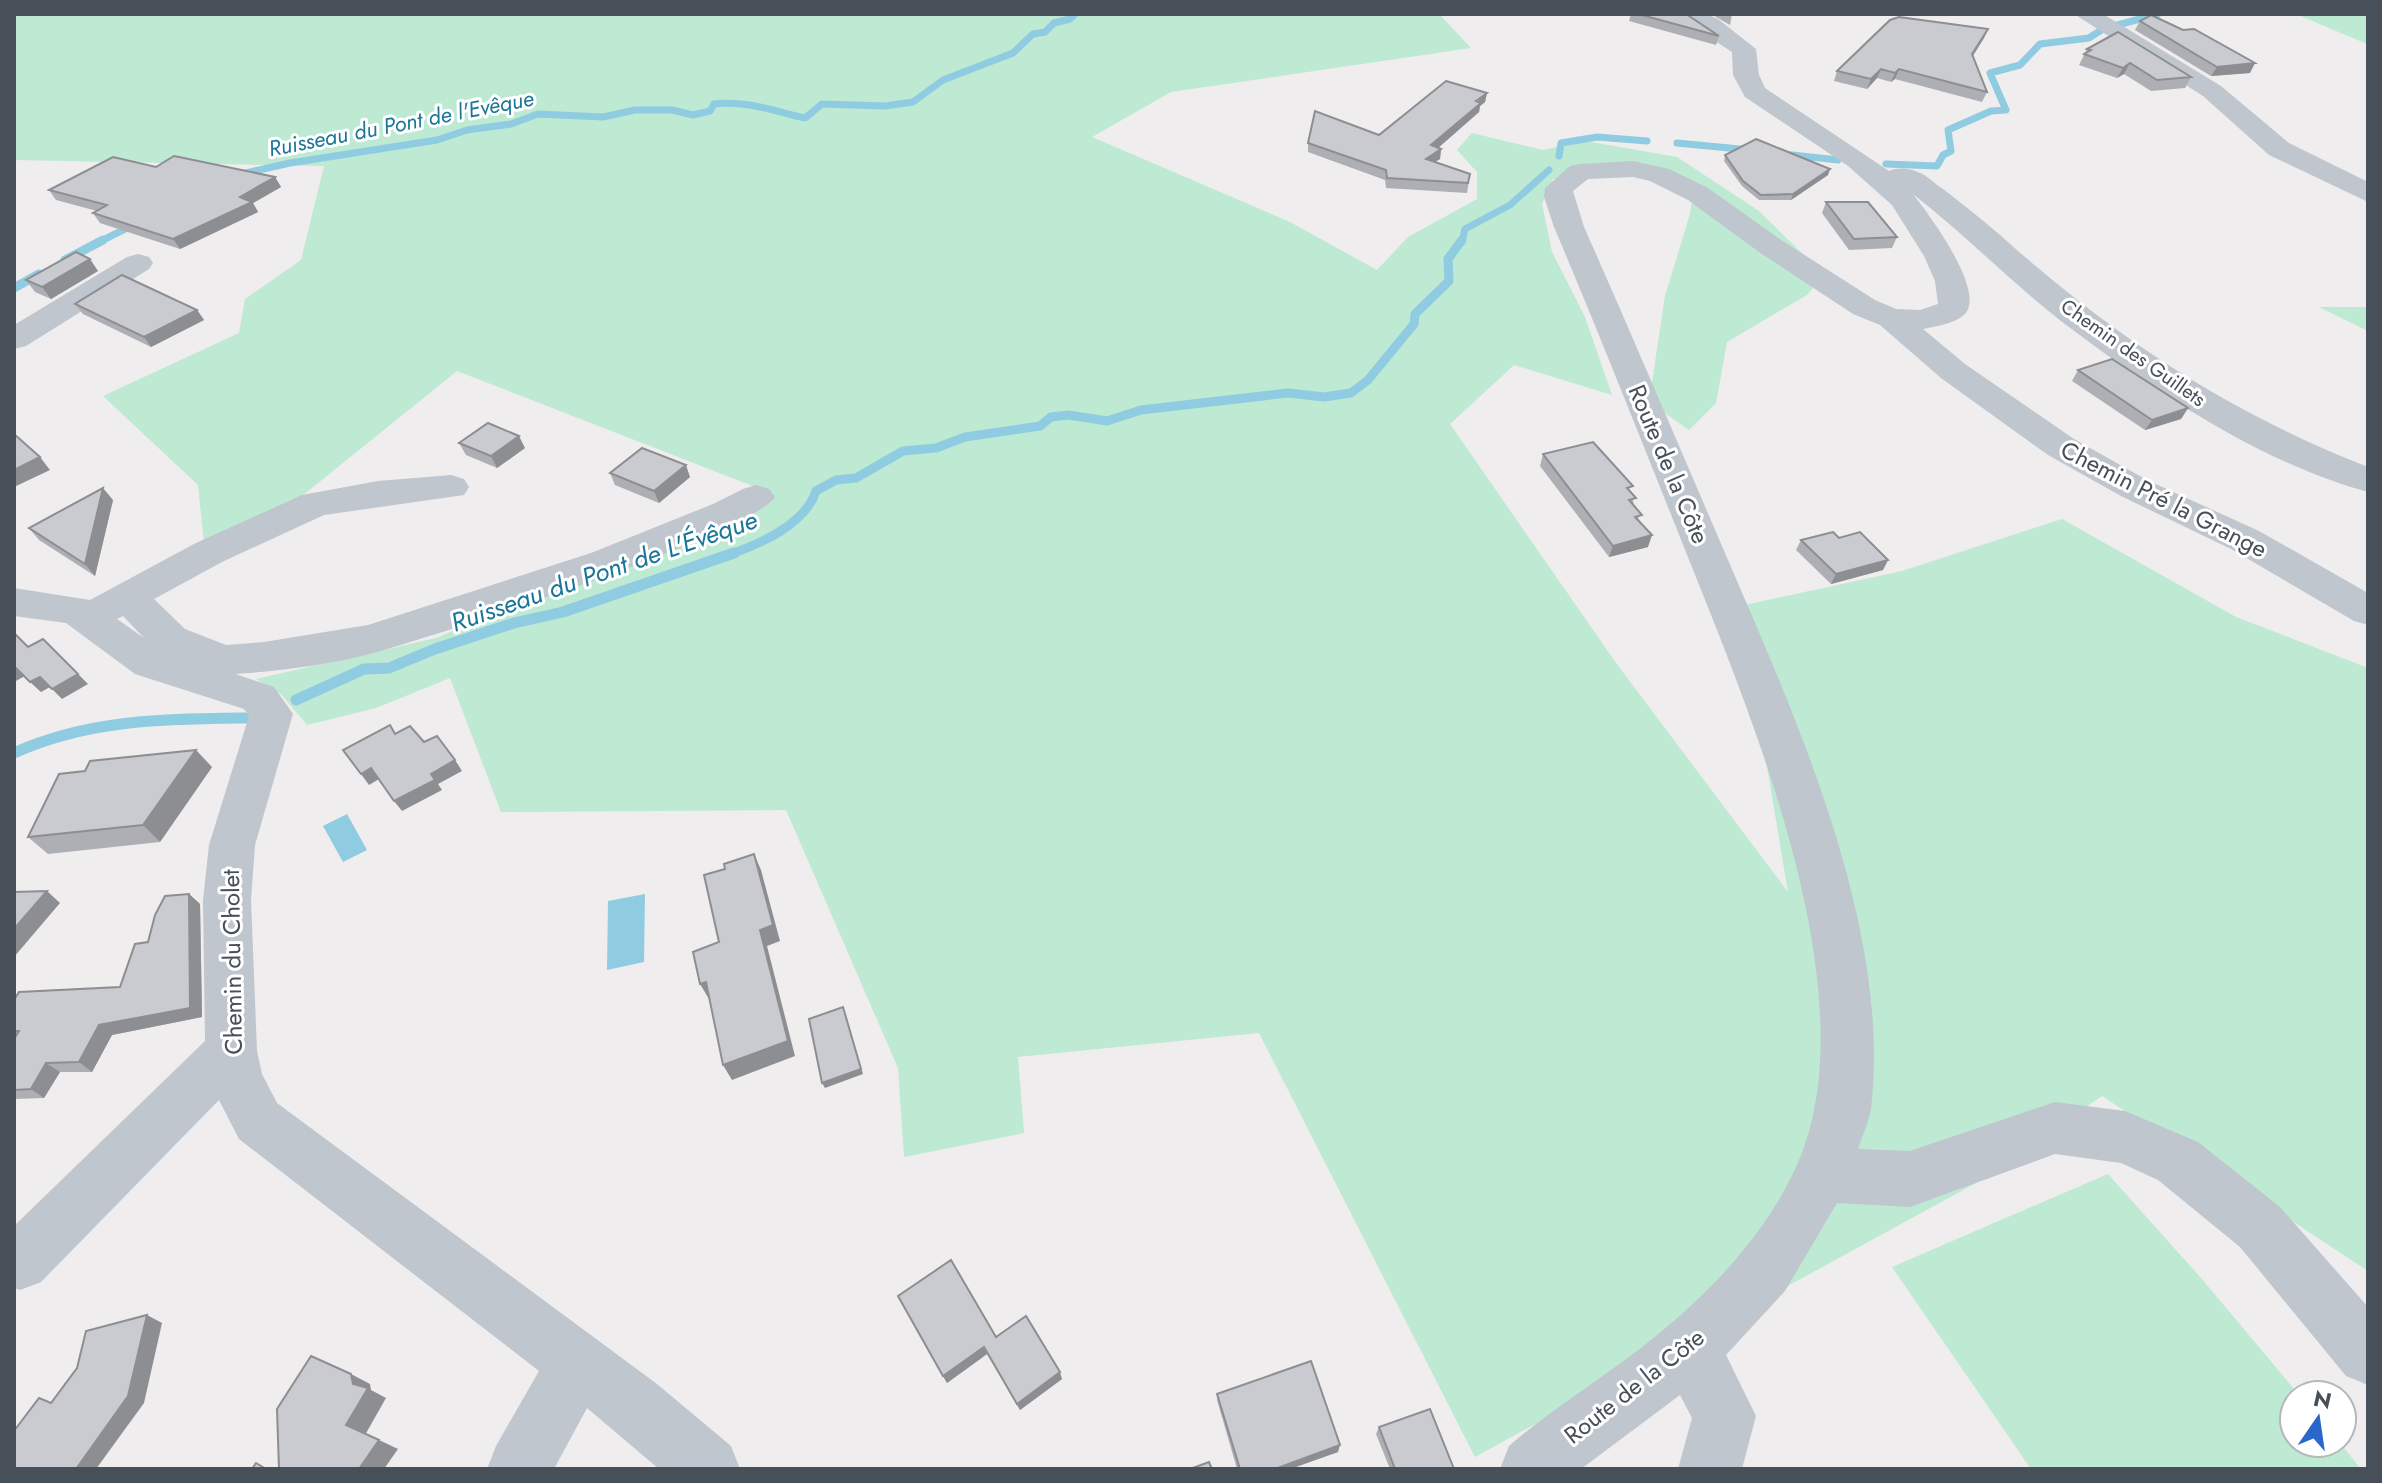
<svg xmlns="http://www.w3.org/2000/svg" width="2382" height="1483" font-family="Jost,sans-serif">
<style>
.green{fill:#bee9d2}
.water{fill:#8fcce2}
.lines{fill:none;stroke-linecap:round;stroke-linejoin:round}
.stream-far2{stroke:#8fcce2;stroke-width:7}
.stream-far1{stroke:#8fcce2;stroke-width:9}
.stream{stroke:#8fcce2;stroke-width:11}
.minor{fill:#bfc6ce;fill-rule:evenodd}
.wall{fill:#aeafb4}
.shaded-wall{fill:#8d8e92}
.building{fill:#cacbd1;stroke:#8d8e92;stroke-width:2}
.labels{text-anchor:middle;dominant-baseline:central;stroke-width:6;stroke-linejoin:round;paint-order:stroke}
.far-street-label{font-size:20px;fill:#474f58;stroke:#fff}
.far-water-label{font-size:22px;font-style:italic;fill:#1a7698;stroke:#fff}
.street-label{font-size:24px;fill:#474f58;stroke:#fff}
.water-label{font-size:26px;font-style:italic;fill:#1a7698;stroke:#fff}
</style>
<rect width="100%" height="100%" fill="#efeded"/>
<g class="green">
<polygon points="14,14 1439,14 1471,48 1171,92 1092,137 1290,222 1377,270 1408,237 1477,199 1477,172 1457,150 1472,133 1543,150 1585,141 1677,157 1759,211 1824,275 1807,295 1727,342 1716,403 1689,430 1649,402 1665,296 1690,214 1694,187 1648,166 1586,164 1552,180 1542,204 1552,252 1585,317 1612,395 1514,365 1450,424 1616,663 1788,892 1740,606 1902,571 2062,519 2236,617 2368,668 2368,1271 2102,1096 1976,1183 1475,1457 1259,1033 1018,1057 1024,1133 904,1157 898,1068 786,810 501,812 450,678 376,708 307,725 281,694 256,679 436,638 770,497 750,485 457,371 292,504 204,543 198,485 103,396 239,333 245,299 301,260 324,166 14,160"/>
<polygon points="2296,14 2368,14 2368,45 2367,44"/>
<polygon points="2319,307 2368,307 2368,331"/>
<polygon points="2108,1174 2201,1278 2299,1395 2294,1395 2294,1443 2340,1443 2361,1469 2031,1469 1892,1267"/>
</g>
<g class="water">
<polygon points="347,814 367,850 343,862 323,826"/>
<polygon points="645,894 644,962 607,970 608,901"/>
</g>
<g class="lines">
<g class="stream-far2">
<polyline points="1677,143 1750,150"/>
<polyline points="1783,154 1838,160"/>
<polyline points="1559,156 1561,143 1597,137 1647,141"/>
<polyline points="1886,164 1937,166 1943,155 1951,151 1948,130 1991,111 2006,110 1990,73 2020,65 2040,44 2089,38 2103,29 2158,14"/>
<path d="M237,175L290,163L437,140L467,130L511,124L538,114L603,117L635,110H672L693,115L710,111L714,104C746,100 774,111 805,118L822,104L885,106L913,102L943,80L1013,53L1033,34L1045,32L1054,23L1070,19L1075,14"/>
<polyline points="99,242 135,224"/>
<polyline points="1462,242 1465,229 1510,205 1549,170"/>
</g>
<g class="stream-far1">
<polyline points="65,260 103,240"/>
<polyline points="14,288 39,274"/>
<path d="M728,555C760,544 805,525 816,491L836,480L856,478L903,451L936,448L965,437L1040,426L1051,417L1068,415L1107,421L1141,410L1288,393L1324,397L1351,393L1368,380L1414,324L1415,314L1449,281L1448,259L1462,240"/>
</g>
<g class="stream">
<polyline points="296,700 364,669 389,668 435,649 514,623 563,612 734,553"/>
<path d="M14,753C89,719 166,719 247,718"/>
</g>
<g class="minor">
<path d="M1674,14H1706L1718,19L1756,49L1759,75L1765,88L1889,171C1898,167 1908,168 1918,172C1927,175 1935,184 1943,189C1969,209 1994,229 2018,251C2127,345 2233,414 2368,467V492C2260,463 2149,388 2061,321C2010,281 1964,234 1913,194C1928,213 1988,293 1964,315C1954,324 1936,326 1923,329L1965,364L2074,439L2147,480L2259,531L2368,593V625L2354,621L2231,549L2121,496L2048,455L1941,378L1880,325L1853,314L1759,252L1688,200L1650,181L1633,177L1588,179L1573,191L1584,227C1629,328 1672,430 1716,532C1788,701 1893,921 1871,1109C1869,1122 1862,1136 1858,1149L1910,1151L2055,1102L2125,1111L2198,1142L2280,1207L2368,1307V1385L2346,1376L2240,1247L2158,1180L2121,1163L2055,1154L1910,1207L1837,1203L1785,1291L1726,1355L1756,1416L1742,1469H1678L1692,1418L1680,1395L1581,1469H1500L1509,1446C1548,1412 1592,1385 1633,1354C1698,1305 1763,1241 1797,1165C1874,992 1744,699 1678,532C1637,430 1597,328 1554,227L1544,197L1545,188L1570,166L1580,164L1633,161L1669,169L1708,188L1781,240L1875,300L1896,309L1920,310L1938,304L1935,281L1924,256L1892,205L1848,166L1745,97L1733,75L1732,52Z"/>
<polygon points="2074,14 2103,14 2221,86 2289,143 2368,182 2368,202 2269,155 2203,96"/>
<polygon points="138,254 149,257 153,263 149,269 26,346 14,349 14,325 127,257"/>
<path d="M451,475L464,479L469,487L464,495L324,515L222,562L154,599L185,629L226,645L264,642L368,625L591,553L713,504L743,489L756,485L769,489L775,497C751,534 432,637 373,653C329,665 280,671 235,674L274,687L293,714L255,845L251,900L257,1051L262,1074L277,1103L657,1384L731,1446L740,1469H659L587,1408L554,1469H487L496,1446L539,1371L239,1139L219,1100L41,1282L20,1290L14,1288V1226L205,1041L203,900L209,845L249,716L244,709L135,674L66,623L14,616V588L90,600L194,544L302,495L378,481ZM123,616L144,638L117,619Z"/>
</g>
</g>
<g class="wall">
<polygon points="1631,14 1686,14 1719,36 1716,45 1629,21"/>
<polygon points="1711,14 1732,14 1730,25"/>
<polygon points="2140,21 2250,73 2211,76 2135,30"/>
<polygon points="1988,29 1984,38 1973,56 1987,92 1982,102 1895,79 1891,82 1877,78 1867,89 1834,81 1837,71"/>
<polygon points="2087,49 2191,77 2185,88 2151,91 2124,74 2117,78 2079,65"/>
<polygon points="1487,93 1485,102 1480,106 1479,112 1438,148 1441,149 1440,159 1434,162 1470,174 1467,193 1386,188 1385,180 1308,152 1308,143 1379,135"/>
<polygon points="1725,155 1828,175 1791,200 1759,200 1742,186 1724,161"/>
<polygon points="156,167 275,177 281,187 253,203 258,212 180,249 100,223 93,213 97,211 56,200 49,190"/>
<polygon points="1826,202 1897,237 1892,248 1849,250 1822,213"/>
<polygon points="98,271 51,299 35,292 26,280"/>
<polygon points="75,304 197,310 204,320 151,347 83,314"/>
<polygon points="2078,370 2188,408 2181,419 2145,430 2072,381"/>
<polygon points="459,443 525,448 497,468 466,455"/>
<polygon points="1543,454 1631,493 1634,505 1648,547 1609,557 1540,466"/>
<polygon points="610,473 690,477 659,503 615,485"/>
<polygon points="113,500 95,576 39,540 29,528"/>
<polygon points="1839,538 1888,560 1883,570 1831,584 1796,550 1801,540"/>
<polygon points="212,767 160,842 48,854 28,837"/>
<polygon points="189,894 200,904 202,1017 112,1035 92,1072 60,1072 44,1098 14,1099 14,1000 120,987 148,942"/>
<polygon points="898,1296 996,1337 1062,1379 1020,1410 987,1354 947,1383"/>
<polygon points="1217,1394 1338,1452 1290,1469 1237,1469 1217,1400"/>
<polygon points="1379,1427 1454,1469 1390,1469 1376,1434"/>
</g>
<g class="shaded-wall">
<polygon points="1988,29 1984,38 1968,63 1972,54"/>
<polygon points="2130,63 2124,74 2117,78 2123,68"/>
<polygon points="2255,63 2250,73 2211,76 2217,67"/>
<polygon points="1881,69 1877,78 1867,89 1871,79"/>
<polygon points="1899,69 1895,79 1891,82 1895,73"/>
<polygon points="1487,93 1485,102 1480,106 1479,112 1430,155 1431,145"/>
<polygon points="1441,149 1440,159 1424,169 1426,159"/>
<polygon points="1830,169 1828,175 1791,200 1793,194"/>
<polygon points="275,177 281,187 253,203 258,212 180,249 173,239 240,197"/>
<polygon points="90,259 98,271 51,299 42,287"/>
<polygon points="197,310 204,320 151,347 144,337"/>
<polygon points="2188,408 2181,419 2145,430 2152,420"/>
<polygon points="519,436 525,448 497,468 491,456"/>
<polygon points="40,457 50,470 14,487 14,470"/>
<polygon points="686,465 690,477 659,503 654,491"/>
<polygon points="103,488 113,500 95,576 85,564"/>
<polygon points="1652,535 1648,547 1609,557 1613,546"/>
<polygon points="1888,560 1883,570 1831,584 1836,574"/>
<polygon points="14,666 25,676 14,682"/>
<polygon points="78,674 88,684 62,699 52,689"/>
<polygon points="40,677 50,687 41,692 30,682"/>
<polygon points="196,750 212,767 160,842 143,825"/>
<polygon points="455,760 462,771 438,784 442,790 402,811 394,801 431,774"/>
<polygon points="371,768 379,779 369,785 361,774"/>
<polygon points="754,854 761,870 780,941 767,946 795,1056 732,1080 723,1065"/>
<polygon points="47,891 60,903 14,957 14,929"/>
<polygon points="189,894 200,904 202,1017 112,1035 92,1072 79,1062 99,1025"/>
<polygon points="706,982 715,997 709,999 700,984"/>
<polygon points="843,1007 863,1074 825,1088 822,1083"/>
<polygon points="46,1063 60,1072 44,1098 31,1089"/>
<polygon points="147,1315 162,1323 144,1403 96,1469 76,1469"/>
<polygon points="984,1347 987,1354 947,1383 943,1376"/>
<polygon points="1060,1372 1062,1379 1020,1410 1017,1404"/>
<polygon points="351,1374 370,1384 371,1390 386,1398 365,1435 346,1425 353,1384"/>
<polygon points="379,1440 398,1449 384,1469 359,1469"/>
<polygon points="1340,1445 1338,1452 1290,1469 1275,1469"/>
</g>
<g class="building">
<polygon points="1638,14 1686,14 1719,36"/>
<polygon points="2151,15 2183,30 2194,29 2255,63 2217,67 2140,21"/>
<polygon points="1899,17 1988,29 1972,54 1987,92 1899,69 1895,73 1881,69 1871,79 1837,71 1890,20"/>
<polygon points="2118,32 2191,77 2157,80 2130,63 2123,68 2084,54 2091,50 2087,49"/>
<polygon points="1446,81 1487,93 1476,101 1481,103 1431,145 1441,149 1426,159 1470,174 1468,183 1387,178 1386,170 1308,143 1315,111 1379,135"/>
<polygon points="1756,139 1830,169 1793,194 1761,195 1743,181 1725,155"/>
<polygon points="174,156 275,177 240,197 252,202 173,239 93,213 107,205 49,190 113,157 156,167"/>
<polygon points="1826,202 1868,202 1897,237 1854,239"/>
<polygon points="76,252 90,259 42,287 26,280"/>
<polygon points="122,275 197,310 144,337 75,304"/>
<polygon points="2112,359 2188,408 2152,420 2078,370"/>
<polygon points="488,423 519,436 491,456 459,443"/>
<polygon points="14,434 40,457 14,470"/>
<polygon points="1593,442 1633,486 1627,488 1636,498 1629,500 1642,515 1635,517 1652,535 1613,546 1543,454"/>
<polygon points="642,448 686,465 654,491 610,473"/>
<polygon points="103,488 85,564 29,528"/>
<polygon points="1833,532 1839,538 1860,532 1888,560 1836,574 1801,540"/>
<polygon points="14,633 28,647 43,639 78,674 52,689 40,677 30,682 14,666"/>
<polygon points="390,725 395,734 410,726 424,742 437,736 455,760 431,774 435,780 394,801 371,768 361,774 343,750"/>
<polygon points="196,750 143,825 28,837 59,774 85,771 90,761"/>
<polygon points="754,854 773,925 760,930 788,1041 723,1065 706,982 700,984 693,952 719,942 704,875 725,869 724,864"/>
<polygon points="47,891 14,929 14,892"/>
<polygon points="189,894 190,1008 99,1025 79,1062 46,1063 31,1089 14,1090 14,1039 19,1031 14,1031 14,1000 19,992 120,987 135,944 148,942 155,915 165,896"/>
<polygon points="843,1007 861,1069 822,1083 809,1019"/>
<polygon points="951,1260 996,1337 1026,1316 1060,1372 1017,1404 984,1347 943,1376 898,1296"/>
<polygon points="147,1315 128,1396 76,1469 14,1468 14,1431 39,1398 51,1403 77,1368 86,1331"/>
<polygon points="311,1356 351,1374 353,1384 368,1388 346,1425 379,1440 359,1469 279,1469 277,1409"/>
<polygon points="1311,1361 1340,1445 1275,1469 1240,1469 1217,1394"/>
<polygon points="1430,1409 1454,1469 1395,1469 1379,1427"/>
<polygon points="1209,1462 1212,1469 1190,1469"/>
<polygon points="256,1463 266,1469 252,1469"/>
</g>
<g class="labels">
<g class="far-street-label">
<text transform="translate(2133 353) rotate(35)">Chemin des Guillets</text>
</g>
<g class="far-water-label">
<text transform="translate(401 123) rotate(-11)">Ruisseau du Pont de l'Evêque</text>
</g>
<g class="street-label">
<text transform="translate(1669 464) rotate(67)">Route de la Côte</text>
<text transform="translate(2164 499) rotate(27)">Chemin Pré la Grange</text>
<text transform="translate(232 962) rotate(-91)">Chemin du Cholet</text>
<text transform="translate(1634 1386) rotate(-38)">Route de la Côte</text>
</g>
<g class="water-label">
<text transform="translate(604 571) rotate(-19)">Ruisseau du Pont de L'Évêque</text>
</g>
</g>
<rect width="2382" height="1483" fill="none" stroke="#474f58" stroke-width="32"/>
<g transform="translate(2318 1419) rotate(13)"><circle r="38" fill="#ffffff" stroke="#b5b9bc" stroke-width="2"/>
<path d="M0-6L14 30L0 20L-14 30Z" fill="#2a67cb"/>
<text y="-12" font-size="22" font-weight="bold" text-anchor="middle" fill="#474f58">N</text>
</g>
</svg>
